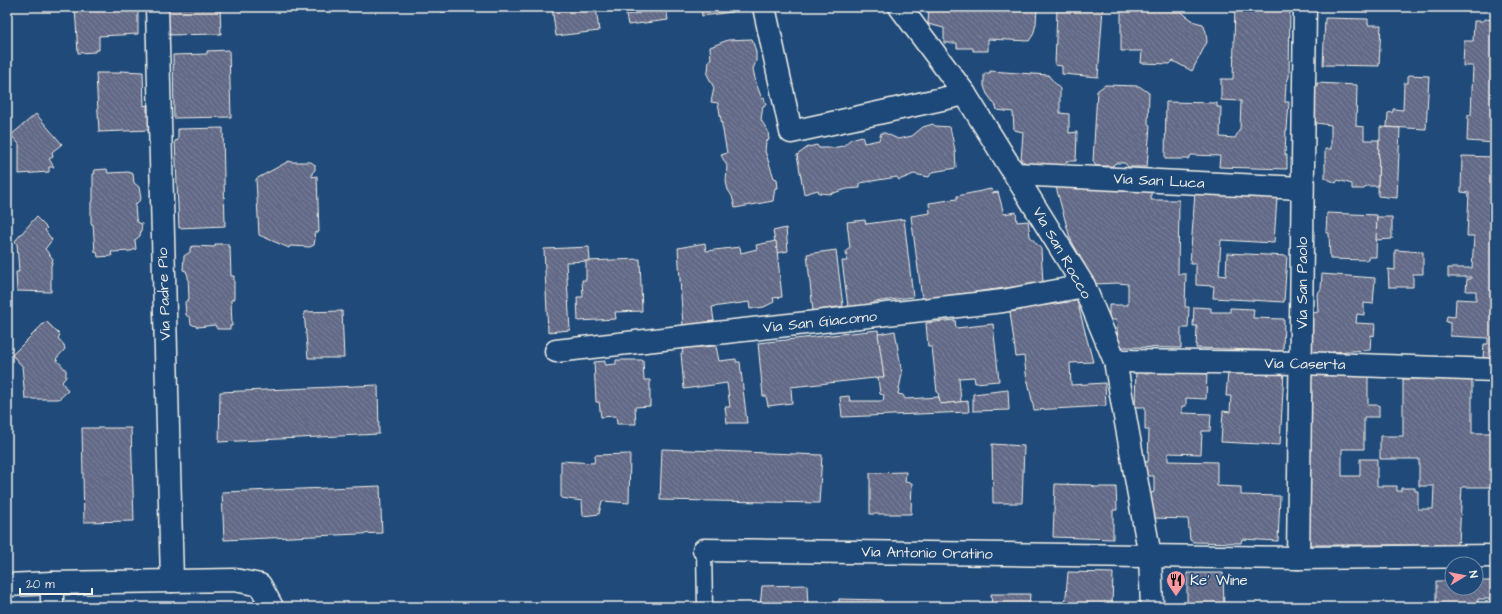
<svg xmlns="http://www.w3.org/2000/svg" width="1502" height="614" font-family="'Architects Daughter',sans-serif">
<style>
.building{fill:url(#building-back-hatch);stroke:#f4f1e8}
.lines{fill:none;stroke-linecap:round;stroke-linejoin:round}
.service-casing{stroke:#f4f1e8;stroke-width:17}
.minor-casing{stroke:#f4f1e8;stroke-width:25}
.service{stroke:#1f4a7a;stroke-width:14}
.minor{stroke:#1f4a7a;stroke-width:22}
.labels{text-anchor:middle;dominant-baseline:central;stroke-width:3;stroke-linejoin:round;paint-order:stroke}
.street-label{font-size:15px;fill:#f4f1e8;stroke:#1f4a7a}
.poi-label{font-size:15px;fill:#f4f1e8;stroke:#1f4a7a;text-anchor:start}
</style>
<defs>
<pattern id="building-back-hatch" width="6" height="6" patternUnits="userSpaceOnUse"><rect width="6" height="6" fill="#636b87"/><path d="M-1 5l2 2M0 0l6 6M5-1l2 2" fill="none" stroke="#7a8198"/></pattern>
</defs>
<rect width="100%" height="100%" fill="#1f4a7a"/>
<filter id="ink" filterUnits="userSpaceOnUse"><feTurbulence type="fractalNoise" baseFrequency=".025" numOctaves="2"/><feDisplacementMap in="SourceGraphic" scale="8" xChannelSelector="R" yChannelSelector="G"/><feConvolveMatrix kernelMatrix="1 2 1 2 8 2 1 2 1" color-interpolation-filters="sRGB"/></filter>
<g filter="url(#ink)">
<g class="building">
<polygon points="81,7 138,7 138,34 99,36 99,50 95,50 95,52 78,53 75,8"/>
<polygon points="165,7 220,7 221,34 165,35"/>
<polygon points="440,7 460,7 460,10 441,12"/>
<polygon points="552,7 596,7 599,31 556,36"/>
<polygon points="639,7 666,7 668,20 628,25 626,15 640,13"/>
<polygon points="701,7 731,7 732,12 702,16"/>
<polygon points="929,7 1037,7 1036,24 1033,35 1029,41 988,39 988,51 973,51 973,48 957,48 957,43 944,43 944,28 928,24"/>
<polygon points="1061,7 1103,7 1098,77 1062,74 1062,66 1055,65 1057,9 1061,10"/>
<polygon points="1121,7 1157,7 1157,9 1160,7 1177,7 1185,15 1195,22 1203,24 1206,32 1207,42 1192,71 1173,61 1170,64 1141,63 1142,51 1121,51"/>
<polygon points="1235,7 1290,7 1289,77 1286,84 1285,102 1289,102 1287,130 1286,130 1285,155 1287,155 1287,169 1219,167 1220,156 1191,155 1188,159 1165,159 1166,102 1217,103 1217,107 1221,107 1220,137 1235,138 1240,129 1241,101 1221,100 1221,79 1233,79"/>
<polygon points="1325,18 1368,19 1368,25 1381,25 1379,66 1323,65"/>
<polygon points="1485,19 1495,20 1495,143 1467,141 1468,115 1471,115 1473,66 1463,66 1464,41 1473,41 1474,21 1484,21"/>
<polygon points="752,39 756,52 756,61 753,69 756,83 762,99 764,98 766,105 763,106 761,120 768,131 769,140 766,141 765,151 774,178 777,179 778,188 775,188 773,201 735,208 732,196 728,190 726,182 727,166 721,155 727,153 718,103 711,102 714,88 707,74 708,72 709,60 711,59 710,47 728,40"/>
<polygon points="229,50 231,117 174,118 173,55 207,54 207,51"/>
<polygon points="120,71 143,72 144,106 147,105 147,112 150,112 150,130 99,132 96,73 120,73"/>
<polygon points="990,71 1048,75 1060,89 1060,113 1069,114 1069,133 1077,132 1076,161 1066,161 1066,166 1027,164 1021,160 1023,132 1014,130 1013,112 997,110 996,106 987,94 984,86 984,75 985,73 990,73"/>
<polygon points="1408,75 1429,76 1426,129 1387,127 1388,113 1393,112 1393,109 1403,110 1404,83 1408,83"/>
<polygon points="1317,83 1357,85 1356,126 1364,127 1364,140 1379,140 1378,186 1367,186 1364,189 1352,189 1352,184 1338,180 1336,183 1325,178 1325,149 1331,149 1331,125 1316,123 1316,121 1312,120 1312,86 1317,86"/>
<polygon points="1105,85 1139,86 1149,93 1148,124 1150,125 1147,167 1128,167 1125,163 1115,163 1113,166 1096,166 1093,161 1097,91"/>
<polygon points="36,114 62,144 52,152 53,157 49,159 54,167 49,167 49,172 19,174 19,144 11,135"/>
<polygon points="933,124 935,126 950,127 955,150 956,168 932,172 929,177 914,174 899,180 897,177 860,183 860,188 847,189 830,194 819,193 818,190 804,194 797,155 808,147 817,145 819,148 832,148 843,146 851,139 862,136 864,143 879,140 881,133 885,133 898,139 912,136 923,127"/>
<polygon points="1380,127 1400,128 1397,198 1378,196 1379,140 1380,141"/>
<polygon points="223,128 225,226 179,228 175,141 178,140 178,129"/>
<polygon points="1462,156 1495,157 1495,358 1483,358 1484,344 1488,344 1488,338 1450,336 1450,323 1446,322 1447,316 1455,317 1456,299 1476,300 1476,291 1466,291 1467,279 1471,279 1471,277 1448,277 1448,268 1472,268 1474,236 1467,236 1469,193 1461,192"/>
<polygon points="289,161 292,162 311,162 315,165 315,170 312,173 312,177 317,176 319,232 314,233 315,239 314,245 310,247 290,246 289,248 259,235 256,179"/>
<polygon points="107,169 108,173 128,172 133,174 134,183 139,187 141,199 135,205 136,218 137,222 142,224 140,236 135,240 136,249 131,251 111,252 112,256 98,257 97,252 95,252 93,224 91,224 91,202 93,201 93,174 95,173 94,170"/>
<polygon points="1056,187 1118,187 1118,191 1151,191 1151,200 1179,200 1178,274 1186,274 1185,307 1189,307 1188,328 1181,328 1181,348 1119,347 1116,320 1109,320 1109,305 1128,305 1128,284 1117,283 1095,284 1070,238"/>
<polygon points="991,189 992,193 998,192 1004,214 1016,212 1017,222 1028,221 1030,236 1041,249 1043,283 922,299 911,216 930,213 929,203 957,199 957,196"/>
<polygon points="1195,192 1252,195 1253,197 1277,197 1274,243 1221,240 1219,275 1226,276 1227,253 1287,256 1284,302 1213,298 1214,286 1196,285 1196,264 1190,264"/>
<polygon points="1327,213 1377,215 1376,257 1368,257 1368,260 1330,259 1329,233 1326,233"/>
<polygon points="36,217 47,228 45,230 52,240 45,249 53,259 51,266 51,292 17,291 16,272 19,272 17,244 15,241"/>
<polygon points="1377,217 1392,217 1392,239 1376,240"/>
<polygon points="904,219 913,297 874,302 874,304 848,307 842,261 847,261 846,251 850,248 847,222 865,220 866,224"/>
<polygon points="786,228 788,251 777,253 773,231"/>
<polygon points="776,241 782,297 773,298 774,302 764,307 750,309 749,302 712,307 714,321 683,326 678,248 705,243 706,251 740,247 741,253 757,249 756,245"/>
<polygon points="215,244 228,244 228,247 230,247 231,276 234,276 234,299 231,300 232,326 230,326 230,329 217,329 215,325 198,327 191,324 190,318 186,315 185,302 189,299 188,276 186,271 183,270 184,256 190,252 190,248 193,246 215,247"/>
<polygon points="589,247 590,261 566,262 570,330 548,332 544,249"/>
<polygon points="836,250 843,306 813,311 807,254"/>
<polygon points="1395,250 1423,252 1423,274 1413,274 1413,287 1389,287 1388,269 1395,270"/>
<polygon points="640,259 642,311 615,312 616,319 578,321 577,297 583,297 582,280 586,280 586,261"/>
<polygon points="1322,274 1375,278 1373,304 1364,303 1364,315 1357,314 1356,323 1375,324 1374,336 1371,335 1370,350 1332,352 1332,354 1307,352 1309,314 1318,312 1317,294 1321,289"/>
<polygon points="1077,301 1093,362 1070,363 1071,385 1105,383 1106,406 1034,410 1028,381 1027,382 1024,356 1016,357 1010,312 1022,310 1023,308"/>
<polygon points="1194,307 1211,308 1211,312 1230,312 1230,308 1254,309 1253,318 1284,319 1283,351 1196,348 1197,326 1193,326"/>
<polygon points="342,311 344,358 308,358 304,312"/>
<polygon points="955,320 956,328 993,324 999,381 975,383 974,377 959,378 961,402 940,404 938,392 937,392 932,347 928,347 926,323"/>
<polygon points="46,321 60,335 58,338 64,345 65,349 56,359 66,370 66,377 62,382 68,391 59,399 25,399 22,366 12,355"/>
<polygon points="878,330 884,377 791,387 792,403 768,406 766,396 763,396 758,343"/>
<polygon points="895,331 902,374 898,394 903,395 905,399 939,397 940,404 968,401 969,412 842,417 840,397 849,396 850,401 883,401 884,395 880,394 878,377 884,377 878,334"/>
<polygon points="716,346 719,361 736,359 736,362 740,362 747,423 727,423 725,407 730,407 727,383 684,389 681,353 683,353 682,348"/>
<polygon points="616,360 643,360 644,380 650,380 650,406 635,407 636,424 617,424 616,416 601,417 599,402 596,402 594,362 605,361 605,365 616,364"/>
<polygon points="1136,366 1207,372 1206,399 1186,398 1186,406 1182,406 1182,413 1211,414 1210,431 1202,431 1201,454 1168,453 1168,461 1217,462 1217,486 1241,487 1241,495 1280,496 1278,541 1242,539 1241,543 1193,542 1190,540 1188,519 1153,518 1142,496 1154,492 1154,476 1139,476 1140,461 1148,462 1149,430 1145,430 1145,407 1135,407"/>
<polygon points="1284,371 1280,445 1221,442 1223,411 1230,412 1231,396 1226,396 1228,372"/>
<polygon points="1308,375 1368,375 1368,405 1379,405 1379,417 1364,417 1364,449 1342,449 1342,476 1360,476 1360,459 1377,459 1377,486 1397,486 1397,491 1401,491 1401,488 1415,488 1415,491 1418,491 1418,509 1433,509 1434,486 1419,486 1419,459 1380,459 1380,436 1403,436 1403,379 1472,379 1472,433 1495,433 1495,487 1462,487 1459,542 1457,541 1457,545 1308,545"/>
<polygon points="378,385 379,434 219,442 220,392"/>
<polygon points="1008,390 1009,410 973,411 973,394"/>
<polygon points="82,428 131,428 134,521 84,522"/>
<polygon points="992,444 1024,446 1022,503 993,503"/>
<polygon points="662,449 822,455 819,503 660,500"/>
<polygon points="630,454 629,503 602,501 599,514 583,516 582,501 561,498 561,461 594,463 595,455"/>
<polygon points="906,472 905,482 912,483 911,514 870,514 870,473"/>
<polygon points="1055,484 1092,485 1094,487 1116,487 1117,510 1113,510 1113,539 1053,537"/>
<polygon points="380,486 382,533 224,540 222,492"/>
<polygon points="1068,572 1113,573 1112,607 1065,607"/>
<polygon points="1187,573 1223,573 1224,607 1187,607"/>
<polygon points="1436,581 1452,581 1452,588 1476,588 1476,581 1491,581 1491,599 1478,599 1478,607 1436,606"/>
<polygon points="807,585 808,607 760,607 762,586"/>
<polygon points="991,594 1030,594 1029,607 992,607"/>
<polygon points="839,599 882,600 883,607 838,607"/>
</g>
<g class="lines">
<defs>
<polyline id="service" points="704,550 705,607"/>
<g id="minor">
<polyline points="157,7 172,581"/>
<polyline points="764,7 791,132 965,94"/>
<polyline points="900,7 965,94 1084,286 1115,361 1150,556 1152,607"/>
<polyline points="1015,174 1302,188"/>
<polyline points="556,351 1003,301 1084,286"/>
<polyline points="1115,361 1301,363 1495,370"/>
<polyline points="704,550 1298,558 1495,556"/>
<path d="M1298,558C1301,375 1302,191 1305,7"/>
<polyline points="7,585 52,583"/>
<polyline points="52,607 52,583 235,580 260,585 272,607"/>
</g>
</defs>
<use href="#service" class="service-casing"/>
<use href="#minor" class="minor-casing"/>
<use href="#service" class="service"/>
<use href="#minor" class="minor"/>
</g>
</g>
<defs>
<symbol id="restaurant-pin" viewBox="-11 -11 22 30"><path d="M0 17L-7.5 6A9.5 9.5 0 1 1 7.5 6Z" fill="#ff9aa2" stroke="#1f4a7a"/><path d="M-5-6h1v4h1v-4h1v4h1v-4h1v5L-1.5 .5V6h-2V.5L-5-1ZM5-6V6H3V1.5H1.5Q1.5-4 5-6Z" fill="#111"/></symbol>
</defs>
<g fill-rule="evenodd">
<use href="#restaurant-pin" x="1165" y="569" width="22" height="30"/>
</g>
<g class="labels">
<g class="street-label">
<text transform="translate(1159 181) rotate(3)">Via San Luca</text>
<text transform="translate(1062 253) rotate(60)">Via San Rocco</text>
<text transform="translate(1302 283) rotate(-90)">Via San Paolo</text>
<text transform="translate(164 294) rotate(-92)">Via Padre Pio</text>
<text transform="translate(820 322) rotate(-6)">Via San Giacomo</text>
<text transform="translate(1305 364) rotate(1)">Via Caserta</text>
<text transform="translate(927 553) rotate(1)">Via Antonio Oratino</text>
</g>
<g class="poi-label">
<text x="1190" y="580">Ke' Wine</text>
</g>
</g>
<rect width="1502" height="614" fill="none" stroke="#1f4a7a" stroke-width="24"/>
<rect x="12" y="12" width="1478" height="590" fill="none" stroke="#f4f1e8" stroke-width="1.5" filter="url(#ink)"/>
<g transform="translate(1464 576) rotate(80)"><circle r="19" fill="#1f4a7a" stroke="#748da6"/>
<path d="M0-3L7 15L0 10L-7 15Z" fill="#ff9aa2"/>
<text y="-6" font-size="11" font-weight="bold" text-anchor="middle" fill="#f4f1e8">N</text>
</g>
<path d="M20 588v6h72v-6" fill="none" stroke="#f4f1e8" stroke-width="2"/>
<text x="26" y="588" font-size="12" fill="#f4f1e8" stroke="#1f4a7a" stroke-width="3" paint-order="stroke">20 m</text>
</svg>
